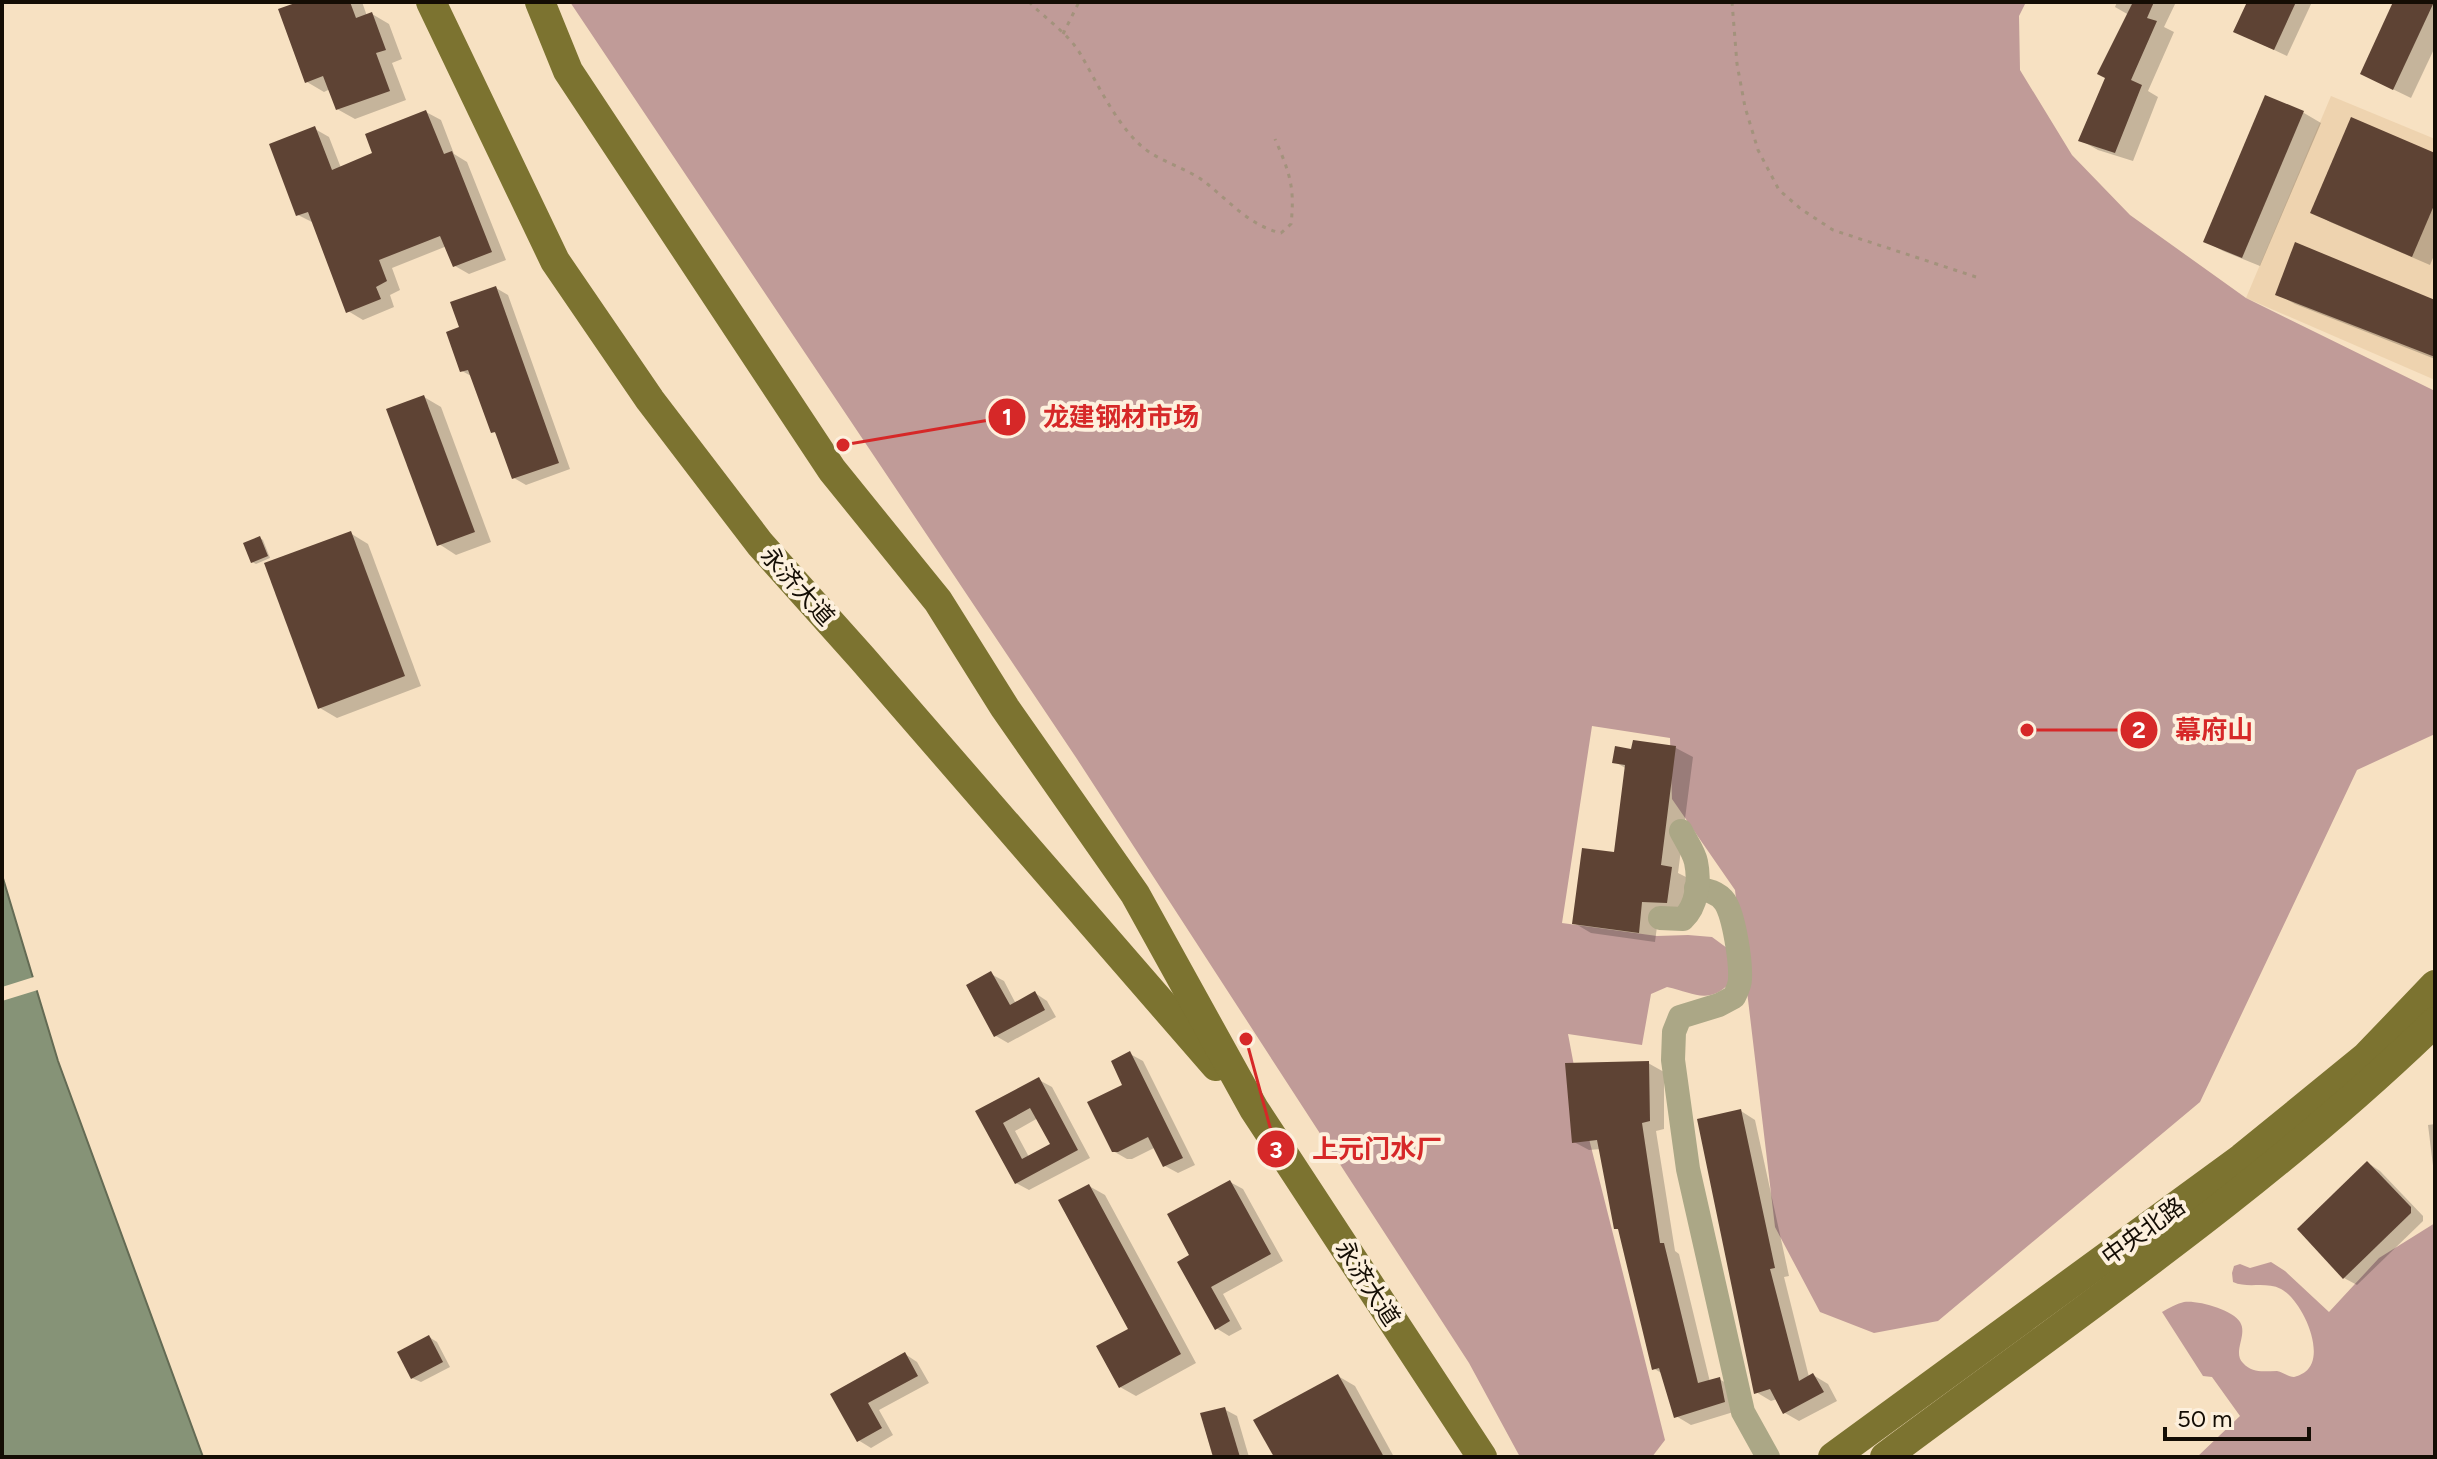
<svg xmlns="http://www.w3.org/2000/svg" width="2437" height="1459" font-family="Figtree,'Noto Sans SC',sans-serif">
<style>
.built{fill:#eed3af}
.forest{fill:#c09b98}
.water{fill:#869377;stroke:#646b54;stroke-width:2}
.pier{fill:#f7e1c2}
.shadow{fill:#0003;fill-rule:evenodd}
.building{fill:#5e4334;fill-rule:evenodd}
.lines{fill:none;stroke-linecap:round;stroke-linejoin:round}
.path{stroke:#a3927c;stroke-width:3;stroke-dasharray:4 6;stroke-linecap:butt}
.minor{stroke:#aba786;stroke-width:24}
.major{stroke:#7c7330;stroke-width:30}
.labels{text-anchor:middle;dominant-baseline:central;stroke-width:8;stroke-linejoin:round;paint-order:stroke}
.street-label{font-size:24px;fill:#140d04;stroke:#fdf0dd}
.leader{fill:none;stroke:#d62828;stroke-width:3}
.callout-dot{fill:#d62828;stroke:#fdf0dd;stroke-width:3}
.mark-label{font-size:24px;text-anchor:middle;font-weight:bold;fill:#fff}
.callout-label{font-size:26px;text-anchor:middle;font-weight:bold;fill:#d62828;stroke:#fdf0dd;stroke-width:8;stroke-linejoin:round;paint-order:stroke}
</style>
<rect width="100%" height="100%" fill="#f7e1c2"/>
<polygon class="built" points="2331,96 2435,139 2435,380 2246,298"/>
<g class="forest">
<path d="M570,2H2026L2019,16L2020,70L2072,155L2130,215L2246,298L2435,391V734L2357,770L2200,1102L1938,1321L1874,1333L1820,1312L1775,1227L1735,890L1672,799L1670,738L1592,726L1562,923L1657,936L1688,935L1712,937L1727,948L1730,983C1708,1005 1694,993 1667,987L1651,994L1642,1045L1568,1034L1584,1119L1665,1440L1652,1457H1520L1469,1363L1077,759Z"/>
<path d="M2435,1223V1457H2197L2240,1416L2212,1377L2203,1376L2162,1312C2169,1308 2176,1304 2184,1302C2198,1300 2233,1310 2240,1322C2248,1335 2232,1352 2243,1363C2253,1374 2264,1371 2277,1371C2283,1372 2288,1377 2294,1377C2296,1377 2304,1373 2305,1372C2328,1355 2301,1299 2281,1289C2265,1281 2248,1289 2233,1282L2232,1273L2234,1266L2240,1264L2250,1268L2271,1262L2285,1271L2329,1312L2379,1258Z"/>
</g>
<polygon class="water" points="2,875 58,1061 203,1457 2,1457"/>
<polygon class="pier" points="37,976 41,989 2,1001 2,987"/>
<g class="shadow">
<polygon points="304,2 362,2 367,16 372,14 389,24 402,59 392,63 406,100 355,119 337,109 330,89 324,92 307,82"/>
<polygon points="2117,2 2176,2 2164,27 2174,32 2148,91 2158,97 2133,161 2098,150 2080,140 2107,78 2129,15 2115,7"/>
<polygon points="2249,2 2312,2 2287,56 2236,32"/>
<polygon points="2395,2 2435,2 2435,47 2411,98 2380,83"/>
<polygon points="2266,97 2304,113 2321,123 2260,266 2223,251 2205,241"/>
<polygon points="426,112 441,120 454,154 467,162 506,260 469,274 455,266 447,246 392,268 400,290 390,295 394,307 363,320 348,311 314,223 298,215 315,129 329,137 341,168 375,154"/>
<polygon points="2435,155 2435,253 2430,265 2330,222 2313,212"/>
<polygon points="496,288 508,295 570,469 526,485 514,478 498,435 493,431 473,377 462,371 461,328"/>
<polygon points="2277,294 2435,302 2435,359 2295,304"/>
<polygon points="424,397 441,407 491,542 456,555 439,544"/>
<polygon points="350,533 368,544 421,686 337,718 320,708"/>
<polygon points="260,538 263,540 270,558 256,564 252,562"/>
<polygon points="1676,748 1693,757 1678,873 1688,878 1684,912 1659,911 1655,942 1591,933 1574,923 1616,854 1627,769 1615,762 1633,751"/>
<polygon points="991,974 1004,981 1016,1004 1035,993 1047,1001 1056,1017 1008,1043 996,1036"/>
<polygon points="1130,1054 1143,1061 1195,1165 1178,1173 1165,1166 1156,1147 1132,1159 1127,1159 1113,1151"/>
<polygon points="1648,1063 1664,1072 1664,1129 1656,1131 1675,1251 1679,1254 1710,1382 1719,1379 1735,1388 1740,1410 1691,1425 1676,1416 1663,1374 1653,1368 1620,1231 1616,1228 1601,1149 1589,1150 1574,1142"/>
<path d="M1039,1080L1052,1087L1090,1158L1029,1190L1016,1183L978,1112ZM1038,1118L1053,1145L1029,1157L1015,1131Z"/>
<polygon points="1741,1111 1755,1120 1789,1276 1784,1277 1809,1377 1813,1375 1828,1384 1837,1401 1799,1421 1785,1413 1777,1399 1771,1401 1756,1392"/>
<polygon points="2435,1124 2435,1182 2428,1125"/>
<polygon points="2368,1163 2380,1171 2423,1216 2423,1221 2357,1285 2344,1278"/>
<polygon points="1230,1182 1243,1189 1283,1261 1223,1294 1242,1329 1229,1336 1216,1328 1191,1256"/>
<polygon points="1089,1186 1105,1195 1196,1363 1136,1396 1120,1387 1130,1330"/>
<polygon points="429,1337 437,1342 450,1367 421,1382 412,1378"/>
<polygon points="905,1354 917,1362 929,1383 879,1410 893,1435 871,1448 858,1440 833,1394"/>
<polygon points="1338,1376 1355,1386 1394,1457 1276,1457"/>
<polygon points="1224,1409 1237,1416 1249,1457 1215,1457"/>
</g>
<g class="building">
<polygon points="298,2 350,2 356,18 372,12 386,50 376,53 390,91 336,110 323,76 305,83 278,9"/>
<polygon points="2133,2 2154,2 2147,18 2157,21 2131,80 2142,85 2115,153 2078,141 2105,78 2097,74"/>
<polygon points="2247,2 2296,2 2274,50 2233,32"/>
<polygon points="2393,2 2434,2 2393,90 2360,74"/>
<polygon points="2265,95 2304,111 2242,258 2203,242"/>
<polygon points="426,110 444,154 452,151 492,252 453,267 440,236 379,260 387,281 376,287 381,299 346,313 308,212 296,216 269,144 315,126 332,170 372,153 365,134"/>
<polygon points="2351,117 2435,153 2435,203 2412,257 2310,213"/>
<polygon points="2295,242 2435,300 2435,357 2275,295"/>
<polygon points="496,286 559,463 512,479 495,432 491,433 468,370 460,372 446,332 459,327 450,302"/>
<polygon points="424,395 475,532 437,546 386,409"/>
<polygon points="351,531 405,676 318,709 264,563"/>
<polygon points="260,536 268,556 251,563 243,543"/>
<polygon points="1633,740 1676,746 1661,865 1672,867 1667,903 1642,902 1639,933 1572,924 1582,848 1614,852 1625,765 1612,763 1615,746 1631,749"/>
<polygon points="991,971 1010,1005 1035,991 1045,1010 994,1037 966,985"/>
<polygon points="1130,1051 1183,1158 1163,1167 1148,1137 1118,1152 1112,1152 1087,1102 1122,1085 1111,1061"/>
<polygon points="1649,1061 1650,1121 1642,1123 1660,1243 1664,1243 1698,1383 1720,1377 1725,1402 1674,1418 1659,1368 1652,1370 1618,1229 1614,1229 1597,1140 1572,1143 1565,1063"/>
<path d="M1039,1077L1078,1150L1015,1184L975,1111ZM1030,1108L1050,1144L1022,1159L1003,1123Z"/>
<polygon points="1741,1109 1775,1268 1770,1269 1799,1381 1813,1373 1824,1392 1783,1414 1770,1389 1754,1394 1697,1119"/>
<polygon points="2367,1161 2411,1207 2411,1213 2343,1279 2297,1229"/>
<polygon points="1230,1180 1271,1254 1211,1287 1230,1321 1215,1330 1177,1262 1189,1255 1167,1214"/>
<polygon points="1089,1184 1181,1354 1119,1388 1096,1346 1128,1329 1058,1200"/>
<polygon points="429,1335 443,1362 411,1379 397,1352"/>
<polygon points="905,1352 918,1376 868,1403 882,1428 857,1442 830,1394"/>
<polygon points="1338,1374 1384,1457 1274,1457 1253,1420"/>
<polygon points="1225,1407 1240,1457 1213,1457 1200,1413"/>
</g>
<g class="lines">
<g class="path">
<path d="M1029,2C1046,19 1069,34 1081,55C1097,83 1114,119 1137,142C1157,162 1184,166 1205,182C1229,201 1250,226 1281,233L1291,224C1295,188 1290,173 1275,139"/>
<polyline points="1732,2 1737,64 1745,107 1758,150 1779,190 1801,209 1833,230 1976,277"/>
<polyline points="1063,34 1079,2"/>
</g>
<g class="minor">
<path d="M1696,888C1707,890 1718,892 1725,902C1734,916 1741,961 1740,979C1740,985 1737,991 1734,997L1719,1005L1680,1017L1674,1032L1673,1060L1688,1169L1743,1412L1768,1457"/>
<path d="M1660,918L1683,919C1697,906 1700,881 1696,862C1694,852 1686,841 1681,831"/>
</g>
<g class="major">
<polyline points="431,2 555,261 650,400 760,544 862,658 1216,1066"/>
<polyline points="540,2 568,71 832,470 938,601 1005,708 1135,894 1254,1109 1482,1457"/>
<polyline points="1833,1457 2242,1158 2366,1057 2435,985"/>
<path d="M1885,1457C2072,1317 2267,1185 2435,1022"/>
</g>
</g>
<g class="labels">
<g class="street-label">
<text transform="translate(798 586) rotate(48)">永济大道</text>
<text transform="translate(2143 1231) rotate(-36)">中央北路</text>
<text transform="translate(1368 1283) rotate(57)">永济大道</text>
</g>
</g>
<path class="leader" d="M843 445L1007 417M2027 730L2139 730M1246 1039L1276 1149"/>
<g class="callout-dot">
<circle cx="843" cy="445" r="8"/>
<circle cx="2027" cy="730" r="8"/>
<circle cx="1246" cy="1039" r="8"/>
<circle cx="1007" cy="417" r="20"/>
<circle cx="2139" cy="730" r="20"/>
<circle cx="1276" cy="1149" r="20"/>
</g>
<g class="mark-label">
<text x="1007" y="425">1</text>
<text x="2139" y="738">2</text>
<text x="1276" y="1158">3</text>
</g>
<g class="callout-label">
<text x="1121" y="426">龙建钢材市场</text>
<text x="2214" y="739">幕府山</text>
<text x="1377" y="1158">上元门水厂</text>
</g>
<rect width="2437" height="1459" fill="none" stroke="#140d04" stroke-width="8"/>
<path d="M2165 1427v12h144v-12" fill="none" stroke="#140d04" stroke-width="4"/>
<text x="2177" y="1427" font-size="24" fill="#140d04" stroke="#fdf0dd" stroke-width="6" paint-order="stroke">50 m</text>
</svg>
